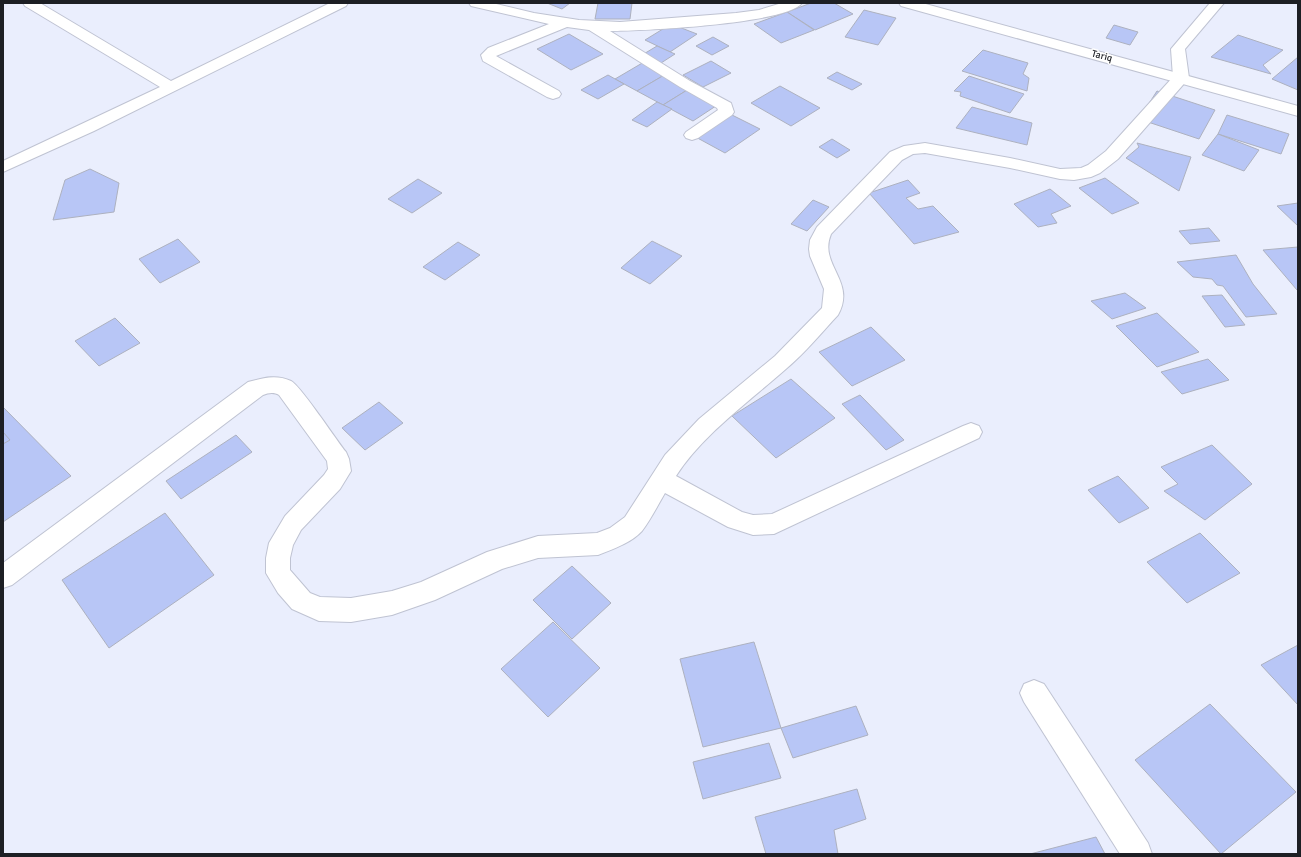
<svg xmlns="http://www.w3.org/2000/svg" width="1301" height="857" font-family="Signika,sans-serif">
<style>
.building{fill:#b8c6f6;stroke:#adb1bf}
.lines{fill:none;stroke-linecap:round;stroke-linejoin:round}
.minor-casing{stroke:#bfc3d2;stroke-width:2}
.secondary-casing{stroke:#bfc3d2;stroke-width:2}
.minor{fill:#fff;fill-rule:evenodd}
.secondary{fill:#fff;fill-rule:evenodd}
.labels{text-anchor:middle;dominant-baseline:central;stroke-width:3;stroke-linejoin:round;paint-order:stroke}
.far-street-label{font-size:10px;fill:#1d1f24;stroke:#fff}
</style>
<rect width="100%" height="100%" fill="#eaeefd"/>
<g class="building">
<polygon points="547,3 570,3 562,9"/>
<polygon points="598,3 632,3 630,19 595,19"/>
<polygon points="811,3 834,3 853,14 815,30 787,12"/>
<polygon points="864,10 896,18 878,45 845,37"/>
<polygon points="787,12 814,30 781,43 754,24"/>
<polygon points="671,24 697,34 670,52 645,40"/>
<polygon points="1114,25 1138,32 1130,45 1106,38"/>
<polygon points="569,34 603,54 571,70 537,49"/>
<polygon points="1238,35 1283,50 1263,65 1271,74 1211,57"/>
<polygon points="713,37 729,46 712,55 696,46"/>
<polygon points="657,46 675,54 661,63 642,55"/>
<polygon points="983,50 1028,63 1023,74 1029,78 1027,91 962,71"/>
<polygon points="1298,57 1298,90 1272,79"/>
<polygon points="711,61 731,73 703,87 683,75"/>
<polygon points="644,62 666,74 637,91 615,79"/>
<polygon points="837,72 862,84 852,90 827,78"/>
<polygon points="666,74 692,87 663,105 637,91"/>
<polygon points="608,75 624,84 598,99 581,90"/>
<polygon points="969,76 1024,94 1010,113 960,96 961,92 954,91"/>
<polygon points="780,86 820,108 791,126 751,103"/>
<polygon points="692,87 722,102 693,121 663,105"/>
<polygon points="1157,91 1215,110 1199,139 1139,119"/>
<polygon points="657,102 672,109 647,127 632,120"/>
<polygon points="972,107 1032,123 1027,145 956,128"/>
<polygon points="726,112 760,129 725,153 692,135"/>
<polygon points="1227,115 1289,134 1281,154 1218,134"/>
<polygon points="1218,134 1259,150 1244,171 1202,155"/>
<polygon points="832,139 850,150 837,158 819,147"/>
<polygon points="1137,143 1191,157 1179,191 1126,158 1139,147"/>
<polygon points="90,169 119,183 114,212 53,220 65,180"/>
<polygon points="1105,178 1139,203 1112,214 1079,188"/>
<polygon points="418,179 442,193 412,213 388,199"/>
<polygon points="908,180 920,193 906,198 918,209 933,206 959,232 914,244 869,193"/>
<polygon points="1050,189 1071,206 1051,214 1057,223 1038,227 1014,204"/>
<polygon points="813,200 829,207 807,231 791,224"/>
<polygon points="1298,203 1298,226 1277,206"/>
<polygon points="1209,228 1220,241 1190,244 1179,231"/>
<polygon points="178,239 200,262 160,283 139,259"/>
<polygon points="652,241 682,256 650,284 621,268"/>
<polygon points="458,242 480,255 445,280 423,267"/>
<polygon points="1298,247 1298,290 1297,290 1263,250"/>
<polygon points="1236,255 1253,284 1277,314 1246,317 1223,286 1217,285 1212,279 1193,277 1177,262"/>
<polygon points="1125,293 1146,308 1112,319 1091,301"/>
<polygon points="1222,295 1245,325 1225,327 1202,296"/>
<polygon points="1157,313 1199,352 1157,367 1116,326"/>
<polygon points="115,318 140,343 99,366 75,341"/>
<polygon points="871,327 905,360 852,386 819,352"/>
<polygon points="1208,359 1229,380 1182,394 1161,372"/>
<polygon points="791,379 835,418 776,458 732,416"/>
<polygon points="860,395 904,440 886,450 842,404"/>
<polygon points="379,402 403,423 365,450 342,428"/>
<polygon points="3,407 71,476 3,522"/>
<polygon points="3,432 10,440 3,444"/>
<polygon points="236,435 252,452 181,499 166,481"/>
<polygon points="1212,445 1252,484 1205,520 1164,491 1178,484 1161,467"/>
<polygon points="1118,476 1149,508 1119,523 1088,490"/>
<polygon points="165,513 214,575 109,648 62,580"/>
<polygon points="1200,533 1240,573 1187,603 1147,562"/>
<polygon points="572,566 611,603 572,639 533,600"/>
<polygon points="553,622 600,668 548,717 501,669"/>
<polygon points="754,642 781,728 703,747 680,659"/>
<polygon points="1298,645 1298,705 1261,665"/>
<polygon points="1210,704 1296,792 1221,854 1135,760"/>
<polygon points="856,706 868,735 793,758 781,728"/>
<polygon points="769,743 781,778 703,799 693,762"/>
<polygon points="857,789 866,819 834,830 838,854 766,854 755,817"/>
<polygon points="1096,837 1105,854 1030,854"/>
</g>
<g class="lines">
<defs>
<g id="minor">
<polygon points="23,3 40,3 171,81 330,3 348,3 346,6 94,131 3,172 3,161 160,87 25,6"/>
<path d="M469,3H492L534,13L579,20L620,22L736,13L759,10L782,3H802C787,24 640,31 610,31L690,81L731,103L734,112L732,115L698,138L692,140L686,138L684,135L686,132L718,110L717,108L680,87L589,30L567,27L496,56L559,91L561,94L559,97L553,99L547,97L483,61L481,55L488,48L549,24L471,6Z"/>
<path d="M1210,3H1224L1185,49L1189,78L1118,159L1100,173L1091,177L1074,180L1060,179L1010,168L925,153L913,154L902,160L831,234C818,265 857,281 838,315C821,333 806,352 787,368C751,400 702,435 676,476L742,512L753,515L772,514L963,426L971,423L979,426L982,432L979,438L774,534L753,535L728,527L665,493C658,505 651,519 642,531C631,543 613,549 598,555L538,558L502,569L435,600L392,615L351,622L319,621L292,609L278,593L266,573V558L269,543L285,516L324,475L328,469L327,461L279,395C274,392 268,393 263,395L12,585L3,588V563L248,382C263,378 276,374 291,381C300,385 337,441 346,452L349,459L351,471L340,489L301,530L293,545L290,558V570L310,593L320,597L351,598L392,591L421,582L487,552L538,536L597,533L610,528L625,517L665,455L699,419L775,356L822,308L824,289L810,256L809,249L810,240L817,227L890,152L904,146L925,143L1010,158L1060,169L1081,168L1088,165L1106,151L1173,77L1171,49Z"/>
<polygon points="1034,680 1044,684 1148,843 1152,854 1120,854 1024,702 1020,693 1024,684"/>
</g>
<polygon id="secondary" points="899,3 922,3 1298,106 1298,116 901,6"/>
</defs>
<use href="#minor" class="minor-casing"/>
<use href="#secondary" class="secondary-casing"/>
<use href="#minor" class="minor"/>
<use href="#secondary" class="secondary"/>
</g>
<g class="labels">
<g class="far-street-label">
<text transform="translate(1102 56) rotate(15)">Tariq</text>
</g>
</g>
<rect width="1301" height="857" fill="none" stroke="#1d1f24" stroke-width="8"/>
</svg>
